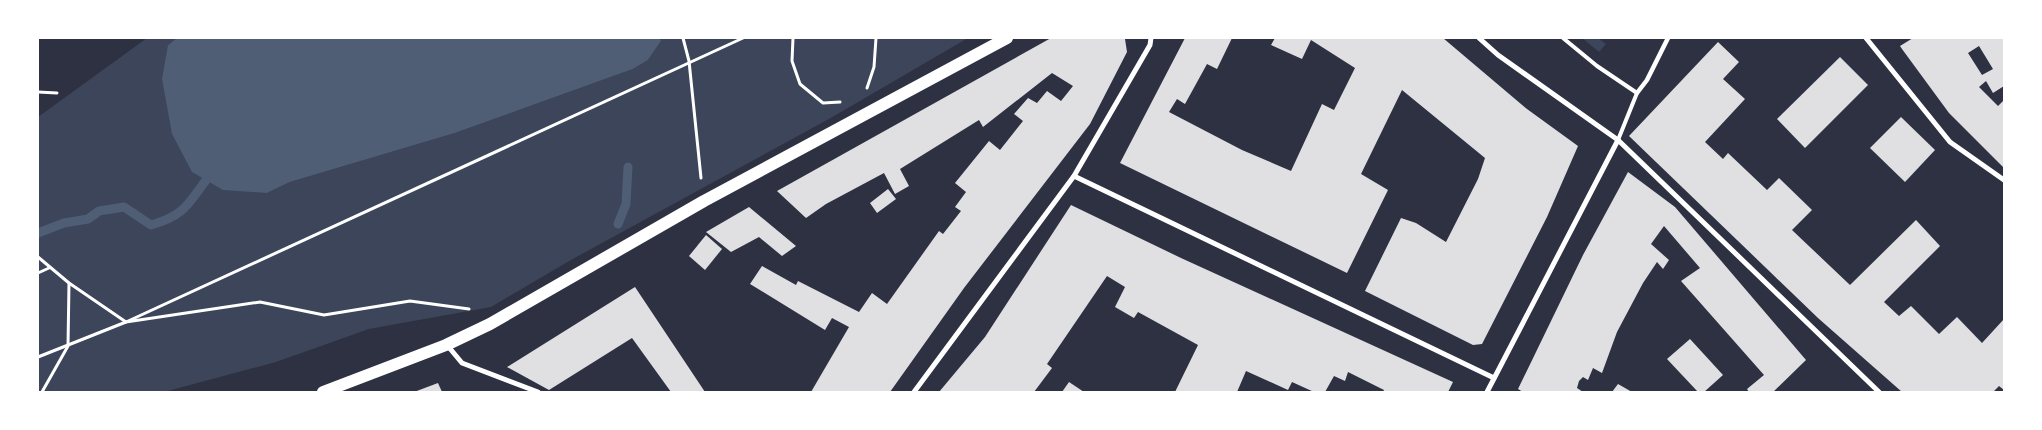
<svg xmlns="http://www.w3.org/2000/svg" width="2042" height="430" font-family="'Roboto Condensed',sans-serif">
<style>
.green{fill:#3c4559}
.water{fill:#4f5d75}
.lines{fill:none;stroke-linecap:round;stroke-linejoin:round}
.stream{stroke:#4f5d75;stroke-width:9}
.building{fill:#e0e0e3;fill-rule:evenodd}
.path{stroke:#fff;stroke-width:3}
.service{stroke:#fff;stroke-width:4}
.pedestrian{stroke:#fff;stroke-width:4.5}
.minor{stroke:#fff;stroke-width:5}
.primary{stroke:#fff;stroke-width:12}
</style>
<rect width="100%" height="100%" fill="#2d3142"/>
<g class="green">
<polygon points="147,38 177,38 168,45 267,193 290,182 455,133 633,69 648,60 661,41 660,38 968,38 829,119 571,260 491,307 369,329 276,362 164,392 38,392 38,117"/>
<polygon points="1582,38 1598,38 1606,44 1599,52"/>
</g>
<polygon class="water" points="177,38 660,38 661,41 648,60 633,69 455,133 290,182 267,193 223,190 192,172 172,134 162,79 168,45"/>
<g class="lines">
<g class="stream">
<polyline points="618,224 626,204 628,167"/>
<path d="M38,233L64,223L88,219L99,211L124,207L151,225C183,216 187,206 206,180"/>
</g>
</g>
<g class="building">
<polygon points="1051,38 1124,38 1125,39 1127,52 1090,124 964,288 890,392 811,392 849,327 832,318 825,330 750,284 762,266 796,285 798,281 859,312 872,293 887,304 939,231 943,234 961,211 955,207 966,192 955,183 989,141 1000,150 1023,121 1014,114 1028,98 1037,103 1047,91 1061,101 1073,86 1052,73 983,127 979,120 900,169 909,186 895,194 884,173 826,204 806,218 777,191"/>
<polygon points="1185,38 1232,38 1217,69 1207,64 1185,104 1177,99 1169,112 1242,150 1291,171 1322,104 1334,110 1355,68 1311,40 1302,59 1271,45 1275,38 1443,38 1527,109 1578,146 1547,217 1482,344 1473,345 1365,291 1401,218 1416,223 1446,242 1478,179 1485,158 1402,90 1361,174 1388,190 1347,273 1120,163"/>
<path d="M1913,38H2004V86L1993,93L1986,81L1979,87L1998,106L2004,100V168L1949,113L1902,49L1900,46ZM1979,46L1993,69L1982,75L1968,53Z"/>
<polygon points="1718,42 1739,62 1723,79 1745,99 1705,142 1723,159 1728,153 1767,190 1779,178 1812,210 1792,230 1850,285 1916,220 1940,246 1884,302 1899,316 1911,306 1939,334 1957,317 1982,343 2004,319 2004,390 1999,386 1993,392 1902,392 1818,318 1629,136"/>
<polygon points="1840,57 1868,85 1805,148 1777,119"/>
<polygon points="1901,117 1935,150 1905,182 1870,148"/>
<polygon points="1628,172 1675,207 1806,360 1773,392 1749,392 1747,389 1764,375 1681,281 1700,268 1664,226 1651,244 1669,260 1663,269 1657,262 1643,283 1617,332 1602,373 1593,368 1588,380 1583,377 1579,381 1577,388 1583,392 1523,392 1518,389 1583,255"/>
<polygon points="888,189 896,199 877,213 870,203"/>
<polygon points="1071,205 1181,258 1453,382 1448,392 1383,392 1384,390 1348,372 1345,381 1334,376 1325,392 1314,392 1292,382 1288,390 1246,371 1237,392 1175,392 1198,345 1138,312 1134,318 1115,307 1125,287 1107,276 1047,364 1052,368 1034,392 939,392 985,337"/>
<polygon points="749,207 796,246 782,256 759,237 731,252 706,232"/>
<polygon points="706,235 722,249 705,270 689,256"/>
<polygon points="635,287 705,392 671,392 632,338 549,390 507,367"/>
<polygon points="1690,339 1723,375 1704,392 1698,392 1667,359"/>
<polygon points="1069,382 1084,392 1062,392"/>
<polygon points="438,383 442,392 414,392"/>
<polygon points="1618,384 1632,392 1612,392"/>
</g>
<g class="lines">
<g class="path">
<polyline points="683,38 689,61 701,178"/>
<polyline points="793,38 792,61 800,84 823,103 840,102"/>
<polyline points="867,88 874,67 876,38"/>
<polyline points="38,92 57,93"/>
<polyline points="38,257 69,283 126,322 260,302 324,315 410,301 469,309"/>
<polyline points="38,273 49,268"/>
<polyline points="38,357 126,322 743,38"/>
<polyline points="42,392 68,346 69,283"/>
</g>
<polyline class="service" points="1563,38 1597,66 1637,93 1618,140"/>
<polyline class="pedestrian" points="1637,93 1647,80 1668,38"/>
<g class="minor">
<polyline points="1479,38 1498,55 1618,140 1879,392"/>
<polyline points="1866,38 1950,142 2004,180"/>
<polyline points="1074,176 1494,378"/>
<polyline points="447,345 462,363 538,392"/>
<polyline points="914,392 1074,176 1150,45 1151,38"/>
<polyline points="1487,392 1618,140"/>
</g>
<polyline class="primary" points="323,392 446,345 490,324 704,201 1007,38"/>
</g>
<rect width="2042" height="430" fill="none" stroke="#ffffff" stroke-width="78"/>
</svg>
